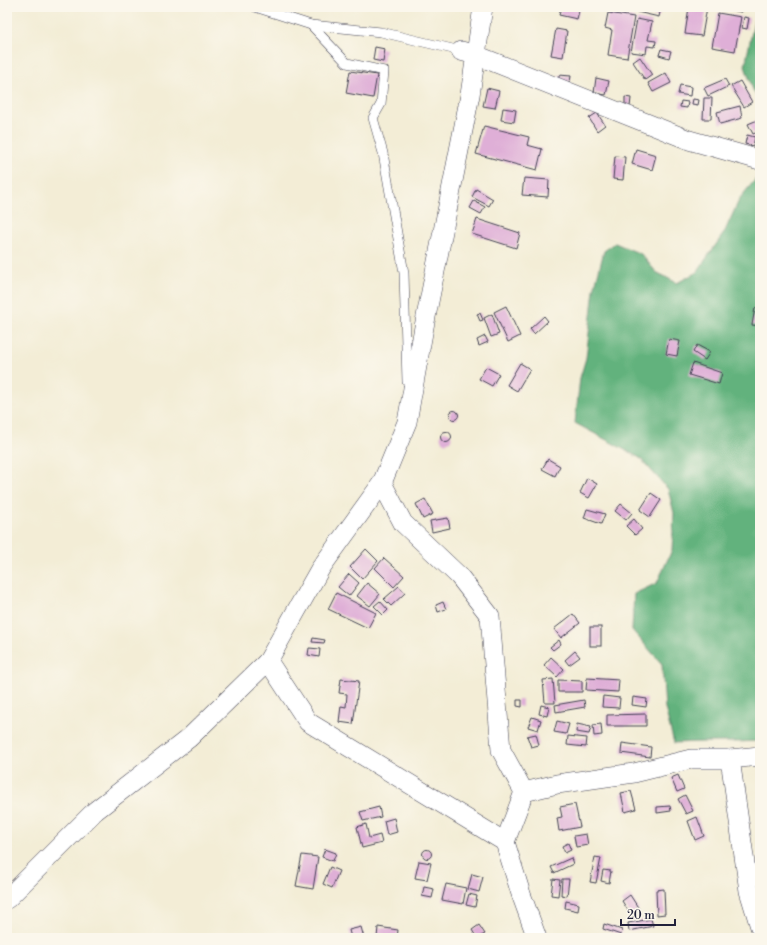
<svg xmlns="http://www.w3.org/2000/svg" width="767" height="945" font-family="'Libre Bodoni',serif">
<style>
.forest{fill:#62b27d;stroke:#426a5c}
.building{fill:#dfafd7}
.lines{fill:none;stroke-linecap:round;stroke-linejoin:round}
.service-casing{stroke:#414052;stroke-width:10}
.minor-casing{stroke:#414052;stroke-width:20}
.service{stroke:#fff;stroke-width:9}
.minor{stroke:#fff;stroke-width:19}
</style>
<rect width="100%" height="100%" fill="#fbf7ec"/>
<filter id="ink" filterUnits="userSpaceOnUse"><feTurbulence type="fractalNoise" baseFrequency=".025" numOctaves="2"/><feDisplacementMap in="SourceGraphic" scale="8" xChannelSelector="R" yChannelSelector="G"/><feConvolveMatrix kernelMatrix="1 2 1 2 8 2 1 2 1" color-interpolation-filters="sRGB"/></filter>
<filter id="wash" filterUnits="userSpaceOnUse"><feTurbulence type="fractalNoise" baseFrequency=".012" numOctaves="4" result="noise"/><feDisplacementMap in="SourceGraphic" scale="16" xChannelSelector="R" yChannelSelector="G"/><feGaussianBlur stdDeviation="0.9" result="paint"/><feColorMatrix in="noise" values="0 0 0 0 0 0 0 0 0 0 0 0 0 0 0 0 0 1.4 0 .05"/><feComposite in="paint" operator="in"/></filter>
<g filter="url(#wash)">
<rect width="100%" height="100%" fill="#f3edd6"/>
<g class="forest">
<polygon points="757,7 760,7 760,101 753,90 745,66"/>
<path d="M760,174V741C731,743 703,741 674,743L665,708L662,664L632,630L634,594L657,583L672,550L674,513L668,489L640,458L575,423L580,378L586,358L594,290L604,251L615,243L641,254L656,272L677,283L697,272L724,233L740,198Z"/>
</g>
<g id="blocks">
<g class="building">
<polygon points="561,7 580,7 577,19 559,15"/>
<polygon points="615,7 635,7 634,12"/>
<polygon points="638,7 661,7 659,17 637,12"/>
<polygon points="689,7 707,7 702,36 685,34"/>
<polygon points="726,7 742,7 741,12 726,9"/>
<polygon points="608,13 634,17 627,58 608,55 612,30 605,28"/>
<polygon points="718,13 741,17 735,51 712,47"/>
<polygon points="744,17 749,18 747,29 742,28"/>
<polygon points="637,19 652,22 648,40 656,41 655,47 647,46 646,54 631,52"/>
<polygon points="556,29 567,31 563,57 551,55"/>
<polygon points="375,47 385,49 383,62 373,60"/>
<polygon points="661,49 671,51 669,58 659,55"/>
<polygon points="640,57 652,75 645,80 633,62"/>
<polygon points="350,71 377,75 373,98 346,93"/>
<polygon points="666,73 671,83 653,92 648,83"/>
<polygon points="559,75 571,76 570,82 559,81"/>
<polygon points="596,78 609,81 606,95 594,93"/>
<polygon points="725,79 729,86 708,96 704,88"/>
<polygon points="740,81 752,102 744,107 731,86"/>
<polygon points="680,85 691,87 690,96 678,94"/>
<polygon points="487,88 499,91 495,108 483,106"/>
<polygon points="625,97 631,98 630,107 625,106"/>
<polygon points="704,98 712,98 711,119 703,119"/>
<polygon points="693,99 699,100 698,105 692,104"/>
<polygon points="681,101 688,102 687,108 680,107"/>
<polygon points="740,106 742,118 720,124 717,112"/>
<polygon points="503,108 516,110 514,122 501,120"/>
<polygon points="597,113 605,125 597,131 589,118"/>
<polygon points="760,119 760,131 753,134 748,124"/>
<polygon points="484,126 529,137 527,145 542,149 537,170 476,154"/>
<polygon points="747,135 755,137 753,146 745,144"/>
<polygon points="636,149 656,155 652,170 632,164"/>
<polygon points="615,156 625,157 623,180 613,179"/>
<polygon points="524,178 549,180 548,197 522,195"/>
<polygon points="476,189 493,199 489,206 472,197"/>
<polygon points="474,201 485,207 481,214 470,208"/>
<polygon points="477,219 520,233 516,248 472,234"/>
<polygon points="506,306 520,336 508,342 494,312"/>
<polygon points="755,308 760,309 760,326 752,325"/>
<polygon points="480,313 483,320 480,321 477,314"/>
<polygon points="492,314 499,334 491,337 484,318"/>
<polygon points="544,316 548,321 534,334 530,329"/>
<polygon points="485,336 488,342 479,346 477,340"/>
<polygon points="669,339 680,341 677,356 666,354"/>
<polygon points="697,345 710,352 705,360 693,352"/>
<polygon points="520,363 530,369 517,391 507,385"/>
<polygon points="693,363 722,373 719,384 689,375"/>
<polygon points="486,367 499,374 492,386 479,379"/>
<circle cx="454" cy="415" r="4.5"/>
<circle cx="446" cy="437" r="5.5"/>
<polygon points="548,459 560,466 555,476 542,469"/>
<polygon points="587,478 597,484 589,498 580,493"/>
<polygon points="651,493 661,500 650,517 640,510"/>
<polygon points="425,499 433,514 423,519 416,504"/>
<polygon points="621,504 632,513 626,520 615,511"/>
<polygon points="587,509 605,514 601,524 584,518"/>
<polygon points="448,518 450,528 432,532 430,521"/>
<polygon points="634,519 642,529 635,535 626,526"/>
<polygon points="366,549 378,561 362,579 350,567"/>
<polygon points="384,558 404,576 394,587 375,568"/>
<polygon points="349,574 359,583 349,596 338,587"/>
<polygon points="367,583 380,594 370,606 357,596"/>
<polygon points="399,586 405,593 391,606 384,599"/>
<polygon points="336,593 376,613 368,628 328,609"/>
<polygon points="380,601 388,610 383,615 374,606"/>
<polygon points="443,602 446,609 438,612 436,605"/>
<polygon points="573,614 580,623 561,638 554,629"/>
<rect x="590" y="627" width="11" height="19"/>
<polygon points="313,638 325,640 324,643 312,642"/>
<polygon points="559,640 561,644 553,650 550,647"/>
<polygon points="309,648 320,649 319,657 308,655"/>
<polygon points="575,651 580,657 569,665 565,660"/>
<polygon points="551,657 564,669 557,677 544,665"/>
<polygon points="587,678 619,680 618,692 586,690"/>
<polygon points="341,679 359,681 353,724 339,722 341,706 346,707 347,694 339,693"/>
<polygon points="553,679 555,703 545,703 543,680"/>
<polygon points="558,680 582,681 582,692 558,692"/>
<polygon points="603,696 620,698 619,708 602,707"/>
<polygon points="633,697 647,699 646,707 632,705"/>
<polygon points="517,700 522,700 522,707 517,706"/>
<polygon points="584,700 585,707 556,712 555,705"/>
<polygon points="541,705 549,707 547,716 539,714"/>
<polygon points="646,714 646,726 607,726 607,715"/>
<polygon points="532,717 541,720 538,730 528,727"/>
<polygon points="557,721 569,724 566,734 554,732"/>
<polygon points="577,724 591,727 589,734 576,732"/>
<polygon points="601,724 602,735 594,736 593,725"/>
<polygon points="536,734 539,745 531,747 527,736"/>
<polygon points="568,736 587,738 586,747 567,745"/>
<polygon points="622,743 651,747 650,757 621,753"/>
<polygon points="678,775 684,789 677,792 671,778"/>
<polygon points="631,791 636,809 625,812 621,793"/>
<polygon points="685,795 693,811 686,814 678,799"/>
<polygon points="575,804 580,827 559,831 557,818 562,817 560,807"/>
<polygon points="670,806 671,811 657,813 657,807"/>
<polygon points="379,807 381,817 363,821 360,812"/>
<polygon points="697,817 704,836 695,840 688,821"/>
<polygon points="394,818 397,832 387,835 384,821"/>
<polygon points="366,824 369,838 380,835 382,843 362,848 357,827"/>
<polygon points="586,834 588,845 576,847 574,836"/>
<polygon points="568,843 571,850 565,853 562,846"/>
<polygon points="325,849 336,853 333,861 322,857"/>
<circle cx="427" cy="854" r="4.5"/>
<polygon points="302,855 318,857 313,889 296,886"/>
<polygon points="595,857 601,858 596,883 590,882"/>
<polygon points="571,858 573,864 554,873 551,867"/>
<polygon points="419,861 431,863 427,880 415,878"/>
<polygon points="330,867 339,871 332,888 323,884"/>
<polygon points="603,870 611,871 609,883 601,881"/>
<polygon points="472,874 483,877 479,892 468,889"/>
<polygon points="553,879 560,880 558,896 551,895"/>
<polygon points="562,879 569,879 567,896 561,895"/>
<polygon points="446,884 466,888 463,904 442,900"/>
<polygon points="424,887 434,889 432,898 422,896"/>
<polygon points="664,889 665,914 657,915 656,890"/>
<polygon points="469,894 477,896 475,907 466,905"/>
<polygon points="630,895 639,909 631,915 622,901"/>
<polygon points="566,901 579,904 578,911 565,908"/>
<polygon points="651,919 653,926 629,931 628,923"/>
<polygon points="604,924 622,930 621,935 603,929"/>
<polygon points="479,925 485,934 477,938 472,930"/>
<polygon points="361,927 364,938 351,938 349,930"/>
<polygon points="378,927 398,930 397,938 377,938"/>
</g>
</g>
</g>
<g filter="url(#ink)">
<use href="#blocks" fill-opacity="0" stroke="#414052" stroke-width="1"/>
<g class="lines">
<defs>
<g id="service">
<polyline points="255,7 311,25 381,32 461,51"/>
<polyline points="311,25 347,63 384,71 381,104 373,118 383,153 404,273 407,382"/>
</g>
<g id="minor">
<polyline points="461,51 476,55 689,140 760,160"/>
<polyline points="382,483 403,523 459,576 490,616 501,750 524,792 505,842"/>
<polyline points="268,661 308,722 505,842 521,894 537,938"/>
<polyline points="730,759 749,891 760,927"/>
<polyline points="524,792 557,784 634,773 691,759 730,759 760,756"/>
<polyline points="7,899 95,811 189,738 268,661 320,569 382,483 407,422 424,327 470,95 483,7"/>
</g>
</defs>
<use href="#service" class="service-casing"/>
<use href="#minor" class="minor-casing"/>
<use href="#service" class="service"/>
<use href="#minor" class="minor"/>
</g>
</g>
<rect width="767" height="945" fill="none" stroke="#fbf7ec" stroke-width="24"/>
<path d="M621 919v6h54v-6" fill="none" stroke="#22223b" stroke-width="2"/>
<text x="627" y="919" font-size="12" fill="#22223b" stroke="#fbf7ec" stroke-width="3" paint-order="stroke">20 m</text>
</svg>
